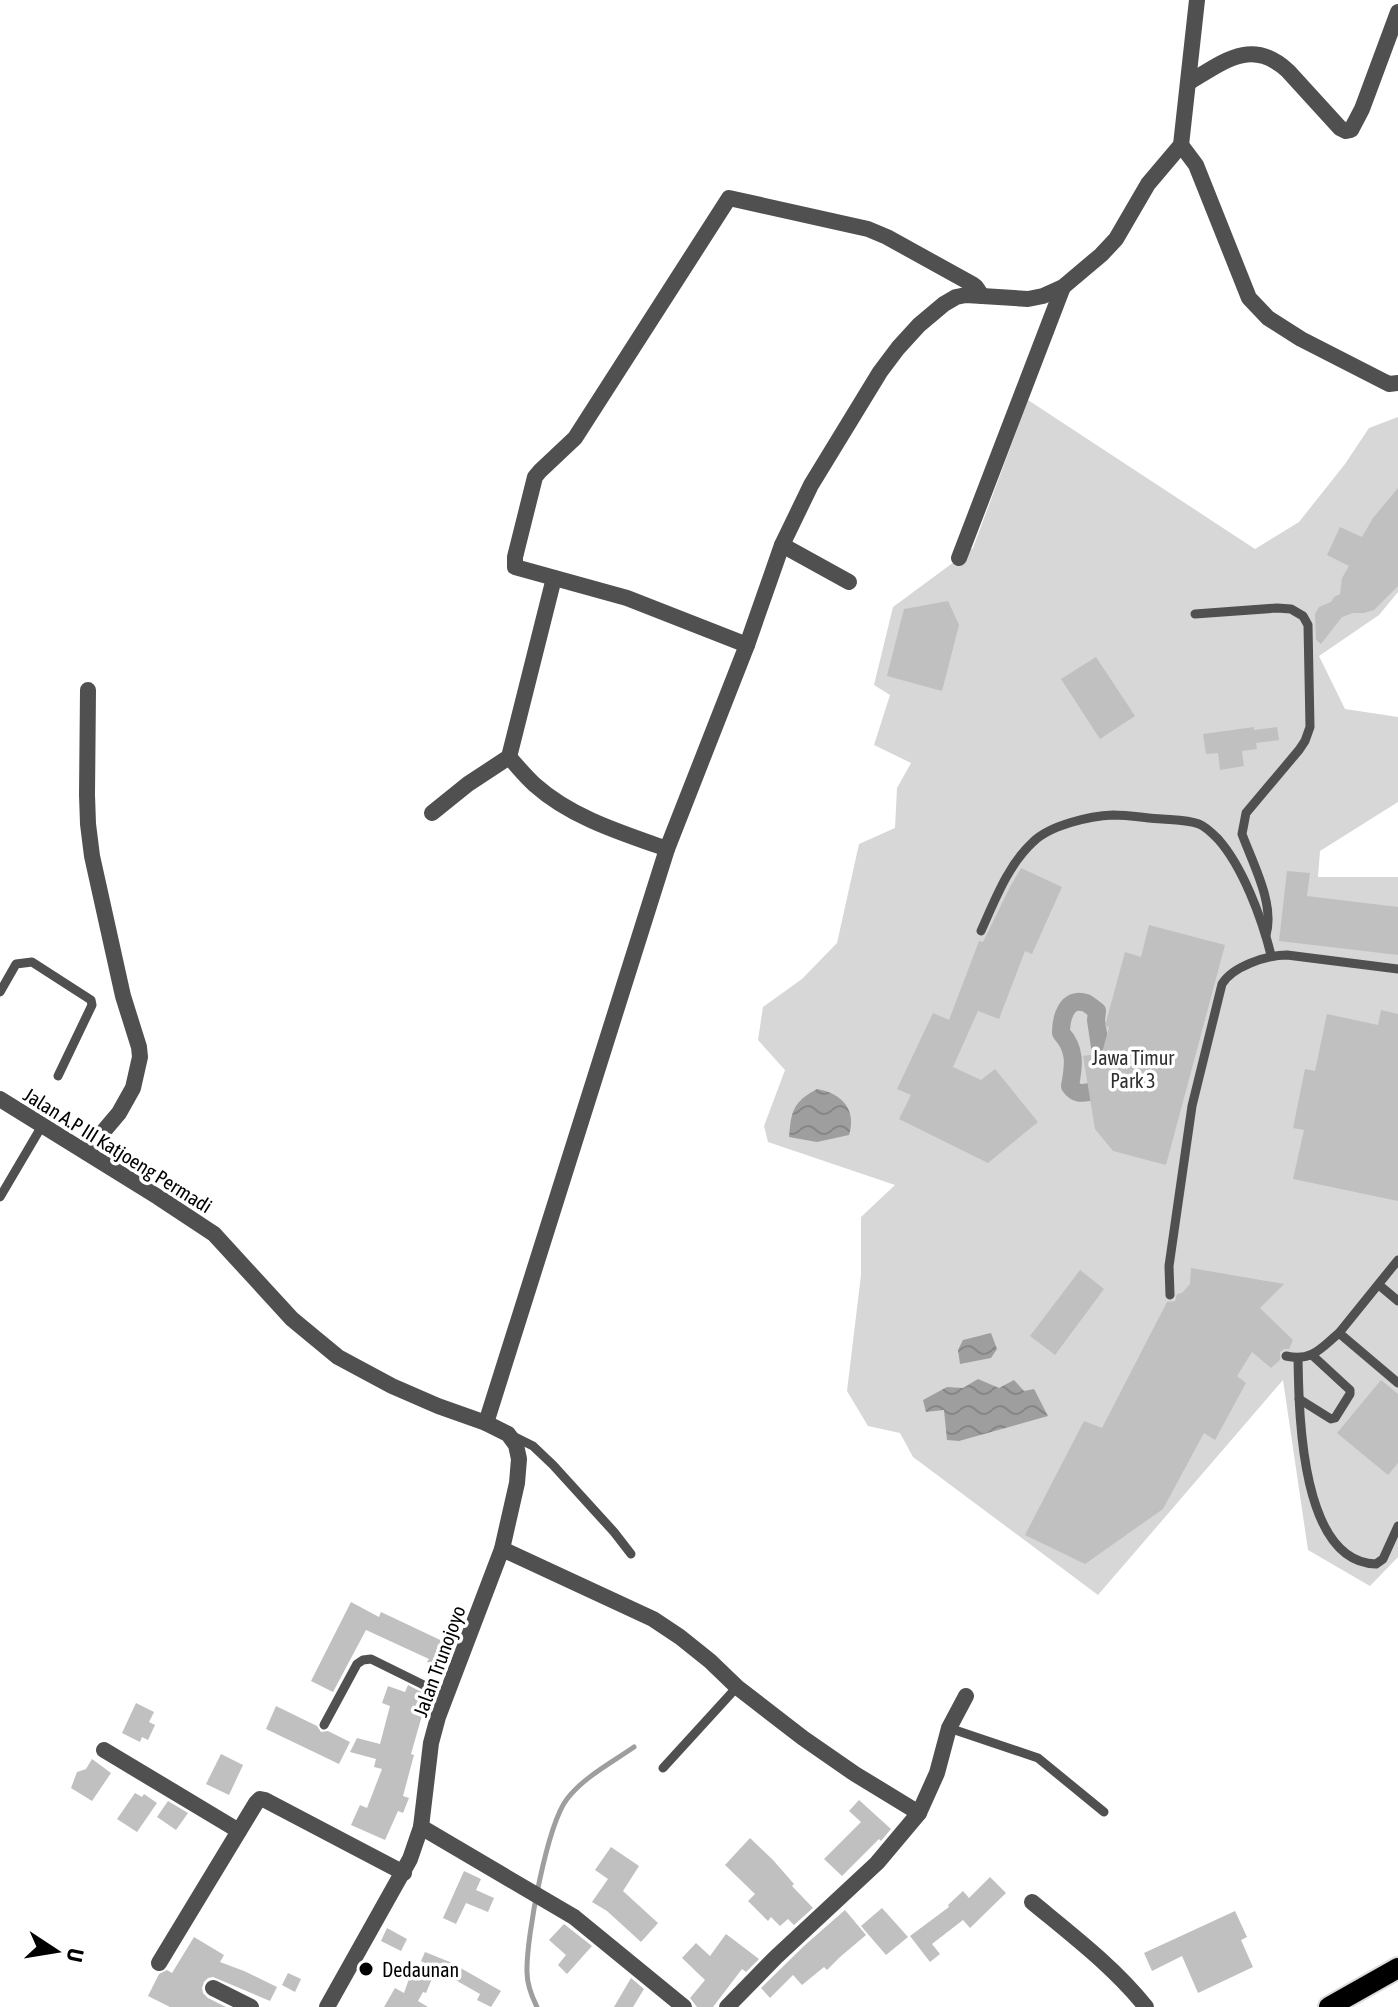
<svg xmlns="http://www.w3.org/2000/svg" width="1398" height="2007" font-family="'Asap Condensed',sans-serif">
<style>
.green{fill:#d7d7d7}
.water{fill:url(#water-waves)}
.lines{fill:none;stroke-linecap:round;stroke-linejoin:round}
.stream{stroke:#9e9e9e;stroke-width:5}
.canal{stroke:#9e9e9e;stroke-width:18}
.building{fill:#c0c0c0}
.primary-casing{stroke:#dbdbdb;stroke-width:24}
.service{stroke:#505050;stroke-width:9}
.minor{stroke:#505050;stroke-width:16}
.primary{stroke:#000;stroke-width:20}
.poi-dot{fill:#000;stroke:#fff;stroke-width:3}
.labels{text-anchor:middle;dominant-baseline:central;stroke-width:7;stroke-linejoin:round;paint-order:stroke}
.park-label{font-size:20px;fill:#2e2e2e;stroke:#fff}
.street-label{font-size:20px;fill:#000;stroke:#fff}
.poi-label{font-size:20px;fill:#000;stroke:#fff;text-anchor:start}
</style>
<defs>
<pattern id="water-waves" width="16" height="10" patternUnits="userSpaceOnUse" patternTransform="scale(2)"><rect width="16" height="10" fill="#9e9e9e"/><path d="M0 5q4-4 8 0t8 0" fill="none" stroke="#868686"/></pattern>
</defs>
<rect width="100%" height="100%" fill="#fff"/>
<polygon class="green" points="1028,400 1255,549 1299,522 1345,464 1369,428 1398,417 1398,592 1379,615 1319,656 1345,709 1398,717 1398,802 1320,851 1318,877 1398,877 1398,1557 1370,1586 1308,1550 1283,1380 1098,1595 913,1457 900,1433 868,1426 847,1391 861,1275 861,1217 895,1185 768,1142 764,1126 785,1070 758,1040 763,1007 802,979 837,943 859,844 895,828 897,788 911,763 874,745 890,695 874,685 893,607 973,548"/>
<g class="water">
<path d="M817,1089C841,1093 857,1109 849,1135L817,1142L789,1137C791,1111 793,1102 817,1089Z"/>
<polygon points="991,1333 997,1349 991,1358 960,1364 958,1350 963,1340"/>
<polygon points="978,1379 999,1388 1014,1380 1024,1391 1034,1389 1048,1416 959,1441 947,1440 944,1410 926,1412 923,1400 947,1387 963,1388"/>
</g>
<g class="lines">
<path class="stream" d="M537,2007C532,1997 527,1983 527,1972C526,1938 547,1825 567,1799C584,1777 611,1763 634,1747"/>
<path class="canal" d="M1089,1092C1080,1094 1075,1093 1070,1086C1074,1065 1076,1049 1061,1033C1061,1019 1066,996 1086,1003C1090,1005 1093,1008 1097,1011L1096,1020L1101,1054"/>
</g>
<g class="building">
<polygon points="1398,488 1398,586 1374,610 1364,613 1353,613 1342,617 1321,644 1316,640 1315,614 1319,607 1331,602 1334,597 1340,594 1342,578 1349,566 1327,555 1340,527 1362,537 1373,518"/>
<polygon points="948,601 959,625 942,691 887,676 904,609"/>
<polygon points="1096,657 1135,716 1100,739 1061,679"/>
<polygon points="1254,727 1254,730 1277,727 1279,740 1256,743 1257,749 1242,751 1244,766 1220,770 1218,753 1206,754 1203,734"/>
<polygon points="1021,868 1062,887 1032,954 1025,951 999,1019 978,1011 953,1067 981,1080 995,1069 1038,1122 988,1163 899,1119 911,1095 897,1089 933,1013 949,1020 979,941 983,942 1010,887"/>
<polygon points="1287,871 1310,873 1307,896 1398,907 1398,955 1279,941"/>
<polygon points="1149,925 1225,945 1166,1165 1113,1151 1095,1129 1083,1056 1102,1053 1109,1027 1105,1026 1125,952 1141,957"/>
<polygon points="1381,1010 1398,1014 1398,1201 1293,1179 1304,1130 1293,1128 1305,1069 1315,1071 1327,1014 1378,1025"/>
<polygon points="1191,1268 1284,1284 1260,1308 1293,1340 1289,1349 1284,1349 1280,1352 1280,1360 1271,1368 1252,1352 1237,1376 1246,1383 1215,1440 1204,1433 1163,1509 1085,1564 1025,1535 1084,1421 1102,1428 1167,1302 1175,1301 1177,1294 1182,1293 1190,1284"/>
<polygon points="1080,1270 1104,1289 1055,1355 1030,1336"/>
<polygon points="1381,1380 1398,1394 1398,1463 1388,1475 1337,1433"/>
<polygon points="351,1602 379,1617 381,1612 453,1646 443,1670 427,1662 429,1659 366,1630 333,1692 311,1681"/>
<polygon points="408,1685 433,1698 428,1714 423,1712 411,1754 414,1755 403,1796 409,1798 403,1813 398,1811 385,1840 351,1825 360,1805 367,1808 382,1769 374,1767 376,1759 350,1752 357,1738 380,1744 390,1706 382,1703 388,1686 405,1692"/>
<polygon points="136,1703 154,1712 149,1722 155,1725 148,1740 142,1737 140,1742 122,1733"/>
<polygon points="276,1706 317,1726 321,1732 328,1731 350,1742 339,1764 266,1729"/>
<polygon points="221,1754 243,1765 229,1795 206,1784"/>
<polygon points="92,1759 111,1773 92,1801 71,1788 77,1772 86,1769"/>
<polygon points="135,1793 142,1797 144,1794 157,1803 137,1832 117,1819"/>
<polygon points="859,1800 891,1829 881,1841 879,1839 842,1876 824,1859 861,1822 849,1811"/>
<polygon points="168,1801 188,1813 176,1830 157,1817"/>
<polygon points="750,1838 773,1860 794,1884 792,1886 813,1908 794,1925 788,1919 780,1926 771,1917 768,1921 748,1901 755,1894 725,1865"/>
<polygon points="611,1847 639,1866 623,1891 658,1923 641,1942 607,1911 592,1902 608,1879 595,1870"/>
<polygon points="464,1871 481,1879 476,1890 494,1898 488,1912 466,1903 456,1924 443,1918"/>
<polygon points="990,1877 1006,1893 970,1928 963,1920 932,1944 940,1954 930,1962 910,1936 949,1907 948,1905 963,1891 969,1898"/>
<polygon points="882,1908 908,1937 886,1955 861,1926"/>
<polygon points="845,1910 866,1935 840,1957 827,1970 824,1967 802,1985 793,1975 770,1998 761,1988 805,1945"/>
<polygon points="1235,1911 1247,1937 1241,1940 1253,1967 1198,1993 1182,1956 1152,1971 1144,1953"/>
<polygon points="564,1924 592,1946 567,1974 558,1965 566,1955 549,1940"/>
<polygon points="387,1928 407,1939 401,1951 381,1941"/>
<polygon points="726,1934 759,1959 746,1972 742,1969 713,2007 697,2007 690,1998 705,1980 682,1958 696,1943 710,1956"/>
<polygon points="194,1937 224,1955 220,1962 244,1971 277,1987 270,2001 213,1977 208,1978 204,1982 202,1988 203,1993 208,1998 226,2007 170,2007 148,1996 159,1974 167,1970 172,1973"/>
<polygon points="425,1952 450,1962 501,1991 491,2007 477,2000 480,1994 436,1969 426,1993 423,1992 418,2001 428,2007 384,2007 395,1988 404,1993 411,1973 418,1976 424,1963 421,1961"/>
<polygon points="288,1973 301,1979 295,1992 282,1985"/>
<polygon points="631,1978 644,1989 633,2007 614,2007"/>
</g>
<g class="lines">
<defs>
<polyline id="primary" points="1329,2007 1398,1968"/>
</defs>
<use href="#primary" class="primary-casing"/>
<g class="service">
<path d="M1195,614L1277,608L1291,609L1303,616L1308,625L1310,727L1305,741L1299,750L1246,813L1242,834C1253,864 1275,904 1266,935"/>
<path d="M981,931C995,900 1008,865 1033,842C1050,825 1090,816 1113,815C1129,815 1146,818 1162,819C1174,820 1188,820 1199,824C1205,826 1213,834 1218,839C1243,867 1262,919 1271,955"/>
<polyline points="0,992 16,964 32,962 91,1000 92,1005 58,1076"/>
<polyline points="0,1197 43,1124"/>
<polyline points="1379,1285 1398,1301"/>
<path d="M1170,1295L1169,1266L1192,1106L1222,984C1232,967 1266,955 1287,955L1398,969"/>
<polyline points="1339,1333 1398,1260"/>
<path d="M1286,1356C1312,1362 1321,1348 1339,1333L1398,1383"/>
<path d="M1298,1358C1299,1412 1300,1562 1376,1564L1383,1559L1398,1526"/>
<polyline points="1299,1399 1331,1419 1335,1418 1350,1394 1350,1390 1312,1355"/>
<polyline points="511,1435 533,1446 553,1465 614,1532 631,1554"/>
<polyline points="324,1725 357,1664 363,1660 371,1659 446,1696"/>
<polyline points="949,1728 1038,1758 1104,1812"/>
<polyline points="663,1768 737,1687"/>
</g>
<g class="minor">
<path d="M1188,83C1223,62 1252,37 1288,71L1340,128L1346,131L1351,130L1362,109L1398,12"/>
<polyline points="1181,145 1196,165 1249,298 1268,318 1301,339 1389,384 1398,383"/>
<polyline points="782,545 849,582"/>
<polyline points="959,558 1063,287"/>
<polyline points="747,645 627,598 515,567 515,557 535,477 540,471 575,438 729,198 868,229 887,237 972,284 976,287 982,296"/>
<path d="M509,757C518,767 526,777 535,785C572,818 622,833 667,849"/>
<polyline points="432,813 468,784 509,757 554,578"/>
<polyline points="0,1099 158,1197 214,1234 292,1319 338,1357 392,1386 438,1406 486,1423 508,1434 516,1445 519,1459 517,1483 502,1549 438,1717 431,1743 421,1827 410,1859 327,2007"/>
<polyline points="86,1152 119,1113 133,1088 140,1057 139,1047 123,996 92,856 88,824 87,795 88,690"/>
<polyline points="486,1423 667,849 747,645 782,545 811,485 880,372 898,348 919,325 944,304 956,297 966,295 1028,299 1043,296 1063,287 1101,255 1116,239 1148,184 1181,145 1197,0"/>
<polyline points="502,1549 653,1619 680,1637 710,1661 737,1687 803,1738 855,1774 919,1813"/>
<polyline points="104,1750 239,1831 256,1803 260,1799 265,1800 404,1873"/>
<polyline points="421,1827 574,1917 684,2007"/>
<path d="M1032,1902C1072,1935 1114,1967 1146,2007"/>
<polyline points="159,1963 239,1831"/>
<polyline points="213,1988 251,2007"/>
<polyline points="727,2007 776,1957 877,1863 919,1813 937,1773 949,1728 966,1696"/>
</g>
<use href="#primary" class="primary"/>
</g>
<circle class="poi-dot" cx="366" cy="1969" r="8"/>
<g class="labels">
<g class="park-label">
<text x="1133" y="1057">Jawa Timur<tspan x="1133" dy="23">Park 3</tspan></text>
</g>
<g class="street-label">
<text transform="translate(118 1150) rotate(32)">Jalan A.P III Katjoeng Permadi</text>
<text transform="translate(439 1661) rotate(-70)">Jalan Trunojoyo</text>
</g>
<g class="poi-label">
<text x="382" y="1969">Dedaunan</text>
</g>
</g>
<g transform="translate(56 1951) rotate(102)" stroke="#ffffff" stroke-width="6" paint-order="stroke">
<path d="M0-6L14 30L0 20L-14 30Z" fill="#000000"/>
<text y="-12" font-size="22" font-weight="bold" text-anchor="middle" fill="#000000">U</text>
</g>
</svg>
